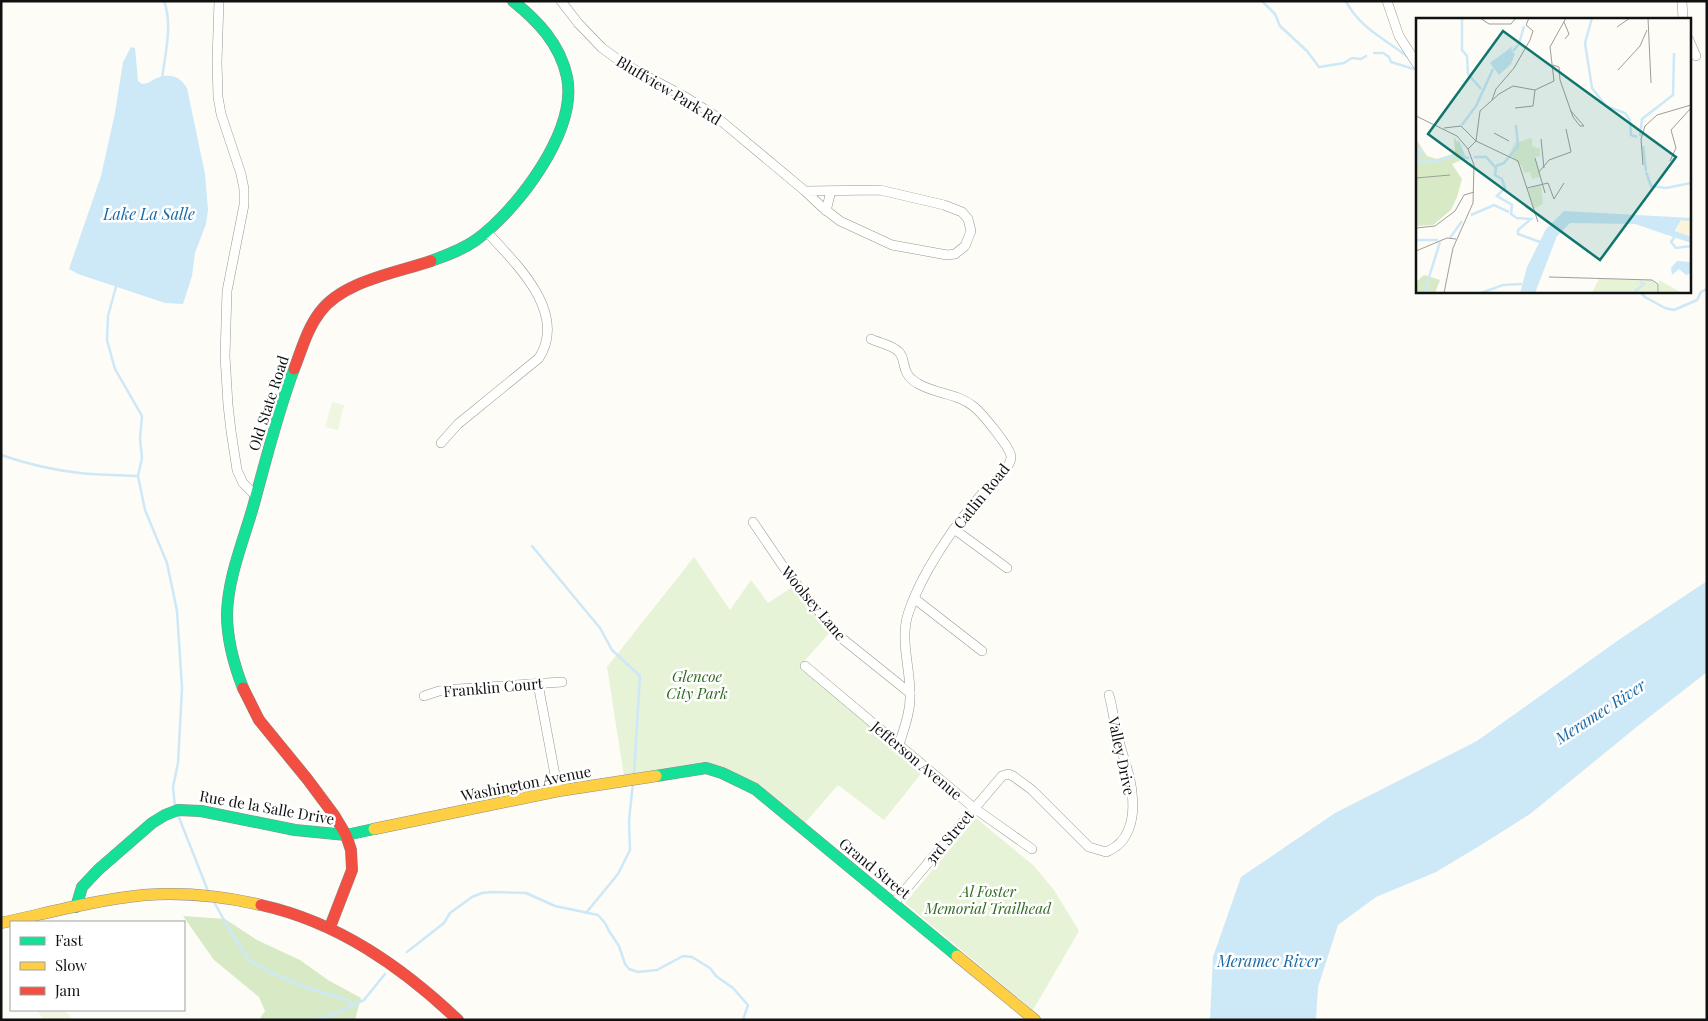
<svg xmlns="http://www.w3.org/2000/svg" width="1708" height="1021" font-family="'Playfair Display',serif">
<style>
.green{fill:#e7f3d7}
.forest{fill:#d8eac5}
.pitch{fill:#f0f6e1}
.water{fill:#cde8f7}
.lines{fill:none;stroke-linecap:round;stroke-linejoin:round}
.stream{stroke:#cde8f7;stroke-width:2.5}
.street-casing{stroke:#979795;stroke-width:10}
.fast-casing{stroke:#8e8d8b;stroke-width:12}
.slow-casing{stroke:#8e8d8b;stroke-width:12}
.jam-casing{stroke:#8e8d8b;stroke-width:12}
.street{stroke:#fffffe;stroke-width:9}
.fast{stroke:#16e098;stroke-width:11}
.slow{stroke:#ffcf43;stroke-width:11}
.jam{stroke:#f24e42;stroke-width:11}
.labels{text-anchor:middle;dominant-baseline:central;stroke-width:5;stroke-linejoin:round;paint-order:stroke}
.street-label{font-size:15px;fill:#111;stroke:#fff}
.park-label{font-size:15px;font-style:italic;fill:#2f6b1f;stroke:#fff}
.water-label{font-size:16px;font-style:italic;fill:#1768a6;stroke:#fff}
.inset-river{fill:none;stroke:#cde8f7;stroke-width:2.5}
.inset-road{fill:none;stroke:#9f9e9b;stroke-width:1}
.view{fill:#0f766e;fill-opacity:0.15;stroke:#0f766e;stroke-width:2.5}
.inset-edge{fill:none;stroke:#111;stroke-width:2.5}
</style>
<rect width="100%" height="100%" fill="#fdfcf7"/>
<g class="green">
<polygon points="694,557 730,610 751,580 768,603 794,586 831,631 799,667 924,770 884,820 838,785 804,824 725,770 624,776 607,667"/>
<polygon points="976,818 1033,865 1054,890 1079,931 1033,1010 905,903"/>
</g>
<polygon class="forest" points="183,916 225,919 257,940 300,960 328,980 361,998 355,1020 259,1020 265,1011 259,997 214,960"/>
<g class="pitch">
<polygon points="332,402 344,405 338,430 325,427"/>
<polygon points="37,1010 65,1010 72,1019 44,1020"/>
</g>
<g class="water">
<path d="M131,47L135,48L138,81L142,84C149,84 151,80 157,78C170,73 180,76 187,88L205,174L208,210L206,224L195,253L192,276L183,304L165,303L78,274L69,269L101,176L115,113L123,62Z"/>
<polygon points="1707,581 1707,672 1639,725 1530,814 1481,845 1436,872 1376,897 1338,925 1318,987 1316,1020 1210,1020 1213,957 1241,877 1335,813 1477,741 1620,639"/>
</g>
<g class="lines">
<g class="stream">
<polyline points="1262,1 1275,14 1280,26 1307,51 1319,67 1344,63 1352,58 1361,59 1366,56"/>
<path d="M1346,1C1359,28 1387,40 1409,58"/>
<polyline points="1374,53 1383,53 1389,57 1391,62 1417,70"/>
<path d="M162,79C165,54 173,25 164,1"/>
<polyline points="117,283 108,316 107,340 115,369 142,416 140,439 142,458 138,476 145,510 167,563 177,611 182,688 178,763 173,787 175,807"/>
<polyline points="1639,291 1645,297 1665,308 1674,310 1697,300 1701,292 1707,289"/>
<path d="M1,455C27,464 53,470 80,473C99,475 119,475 138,476"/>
<polyline points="532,546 600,628 612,650 640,676 634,775"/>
<polyline points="178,815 208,891"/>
<polyline points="213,900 230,931 249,960 271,973 311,989 348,1000 354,1005"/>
<polyline points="586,913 618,874 630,850 629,820 633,783"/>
<polyline points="407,952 444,923 450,913 472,897 482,893 492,892 526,893 555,906 598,915 605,923 609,931 619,946 625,964 629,969 638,972 657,970 683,956 692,957 710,968 716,976 733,988 748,1005 743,1020"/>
<polyline points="311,1020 330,1016 364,1000 385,974"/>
</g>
<defs>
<g id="street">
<polyline points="219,1 217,62 218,97 221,114 241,174 244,189 244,205 227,291 225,356 228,405 231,431 237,470 243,483 256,496"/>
<polyline points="561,1 578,23 602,48 624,64 687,98 714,115 805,191 822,207 840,221 892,245 947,255 955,254 965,246 971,231 968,219 962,212 944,205 880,190 805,191"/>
<polyline points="1387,1 1399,36 1417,64"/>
<polyline points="1682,1 1683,19"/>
<polyline points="1689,40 1696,56"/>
<polyline points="826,211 831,191"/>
<path d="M871,339C879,343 893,345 899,352C907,361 900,373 917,383C934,394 957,393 973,406C981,412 1011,448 1011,457C1011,469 989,486 981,495C953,527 921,574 908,614C900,640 910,667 910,693C911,711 904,728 899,745"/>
<path d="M441,443L458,424L539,358C568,312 516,264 487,232"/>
<polyline points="753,522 789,575 839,636 910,693"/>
<polyline points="954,529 1007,568"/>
<polyline points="915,599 982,651"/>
<polyline points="805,666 974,808 1032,849"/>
<polyline points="538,684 558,791"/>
<polyline points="424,696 439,691 458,689 562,682"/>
<path d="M894,903L1002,776L1008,774L1013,776L1032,790L1089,847L1106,852C1130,843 1135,817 1132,793C1131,775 1122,755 1118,737C1114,723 1113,709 1109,695"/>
</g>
<g id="fast">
<path d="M431,261C447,255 462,250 476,240C517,210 578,131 567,77C560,44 538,21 513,1"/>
<path d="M243,688C234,665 227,639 227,614C228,577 243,542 253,507C266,460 277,414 294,369"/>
<polyline points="656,776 706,768 722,773 755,789 957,956"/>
<polyline points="76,907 82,887 98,870 152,823 165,815 178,810 201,811 295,830 346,835 374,829"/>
</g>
<g id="slow">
<polyline points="374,829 558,791 656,776"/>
<path d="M1,923C48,913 95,900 144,895C183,892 223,896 261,905"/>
<polyline points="957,956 1035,1020"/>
</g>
<g id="jam">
<path d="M294,369C302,349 307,329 320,312C343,281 396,273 431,261"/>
<polyline points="243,688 259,720 308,780 334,815 346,835 351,850 352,870 330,927"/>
<path d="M261,905C338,922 402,967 458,1020"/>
</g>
</defs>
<use href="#street" class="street-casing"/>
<use href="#fast" class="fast-casing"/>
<use href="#slow" class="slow-casing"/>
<use href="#jam" class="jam-casing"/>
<use href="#street" class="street"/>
<use href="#fast" class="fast"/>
<use href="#slow" class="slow"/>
<use href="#jam" class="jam"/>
</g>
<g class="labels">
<g class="street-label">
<text transform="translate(669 90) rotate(31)">Bluffview Park Rd</text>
<text transform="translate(268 403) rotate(-72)">Old State Road</text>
<text transform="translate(981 496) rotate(-51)">Catlin Road</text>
<text transform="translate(814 603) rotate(50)">Woolsey Lane</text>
<text transform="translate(493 687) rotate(-5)">Franklin Court</text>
<text transform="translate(1122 756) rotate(78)">Valley Drive</text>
<text transform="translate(917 760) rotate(40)">Jefferson Avenue</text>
<text transform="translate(526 783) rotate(-11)">Washington Avenue</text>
<text transform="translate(267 807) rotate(10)">Rue de la Salle Drive</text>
<text transform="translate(949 837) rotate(-50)">3rd Street</text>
<text transform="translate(875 868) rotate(39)">Grand Street</text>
</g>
<g class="park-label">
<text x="697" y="676">Glencoe<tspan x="697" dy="17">City Park</tspan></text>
<text x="988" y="891">Al Foster<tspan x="988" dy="17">Memorial Trailhead</tspan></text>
</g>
<g class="water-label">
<text x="149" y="213">Lake La Salle</text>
<text transform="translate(1600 711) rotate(-33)">Meramec River</text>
<text x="1269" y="960">Meramec River</text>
</g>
</g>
<g transform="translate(1416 18)">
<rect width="275" height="275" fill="#fdfcf7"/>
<path d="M116,120V128L124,131V138L119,139L124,159L116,161L114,154L108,155L106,148L93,137L99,125ZM125,167L127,186L117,191L112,171ZM183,261L235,262L242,267L241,275H176ZM243,262L266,275H243Z" fill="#e7f3d7"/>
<path d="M38,119L50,140L36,146L46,161L41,179L35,192L17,207L0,208V121L11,138L21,141L39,135ZM8,257L24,262L19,275H0V264Z" fill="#d8eac5"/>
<path d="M275,201V219L260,215L265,202Z" fill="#fcf4d9"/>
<path d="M97,28L95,32L99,36L95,46L83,57L74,45ZM148,193L275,200L272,203L265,202L259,213L275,219V225L219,206L154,205L141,218L119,275H104L111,249L130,211ZM261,243L275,244V255L270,257L263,251L256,257L255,250Z" fill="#cde8f7"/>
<path class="inset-river" d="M46,0V32L51,38L52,56L65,71M176,0L169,25L176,70L190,88L209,95L214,102L215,117L221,119M97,33L103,26L108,8M46,107L60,88L77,51M224,118L226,101L257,77L258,35M42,123L49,141M0,128L6,134L0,139L3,143M227,128L230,153M58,139H70L80,150L79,157L86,161L89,170L81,178L96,187L95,196L101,200L115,201L102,212V216L124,224M0,144H15L40,138L53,140M80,148L88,145L102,128L100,107M230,154L235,168L250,170L275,165M55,197L78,187L93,194M260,217L255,224L260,230L275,228M34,220L46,203M0,222H22M219,273L228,266L224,264M8,275L24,224M65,275L87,267L106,266"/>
<path class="inset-road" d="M64,0L73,6H95L100,0M232,0L235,65M148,4L153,16L149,21M201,9L214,0M137,47L143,49L144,62L157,99L164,108H168L154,92M202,52L224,28L231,12M76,82L80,71L98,50L114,22L117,13L110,7L113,0M99,90L117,88L119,72M0,98L41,118L52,131L58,147L57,185L37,230L28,275M28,110L45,108L60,123L102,143L122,204M78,115L93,123M125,121L128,150M52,131L60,123L64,93L83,76L97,68L119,72L138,63L134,29L150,0M119,140L129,175M254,143L260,130L255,112L275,90M227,147L225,121L229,108L241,97L275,87M123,154L133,142L155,134L150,111M0,160L34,157M111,170L132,165L138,181L148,165M0,210L19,208L39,193L48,177L58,174M0,233L31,220L40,221M133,259L236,262L242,266V275"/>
<path class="view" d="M87,13L260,139L184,242L12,116Z"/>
<rect width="275" height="275" class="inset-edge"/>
</g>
<rect width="1708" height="1021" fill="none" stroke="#111111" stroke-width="5"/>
<rect x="10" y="921" width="175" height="90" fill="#ffffff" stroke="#a0a0a0"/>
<rect x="20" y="937" width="25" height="8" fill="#16e098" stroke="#a0a0a0"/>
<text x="55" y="946" font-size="15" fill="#111111">Fast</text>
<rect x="20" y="962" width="25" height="8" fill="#ffcf43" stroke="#a0a0a0"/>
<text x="55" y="971" font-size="15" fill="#111111">Slow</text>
<rect x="20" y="987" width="25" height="8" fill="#f24e42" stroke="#a0a0a0"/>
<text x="55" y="996" font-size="15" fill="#111111">Jam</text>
</svg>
